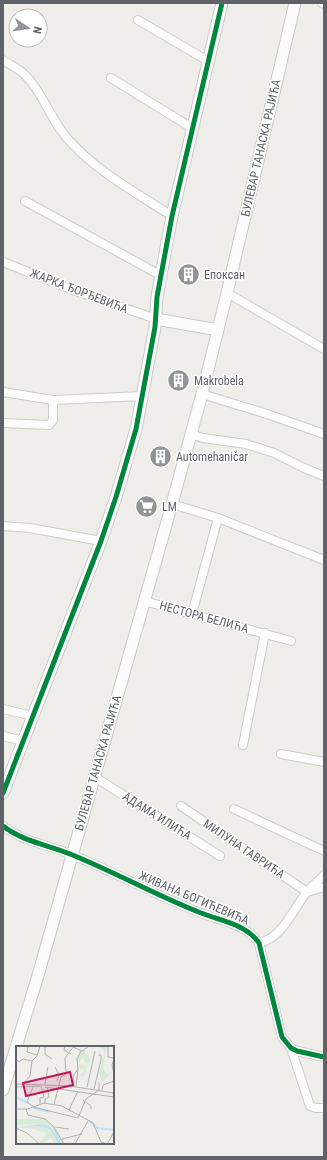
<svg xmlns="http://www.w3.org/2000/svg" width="327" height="1160" font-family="'Roboto Condensed',sans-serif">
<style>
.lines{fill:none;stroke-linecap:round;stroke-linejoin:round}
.street-casing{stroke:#cbcccc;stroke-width:10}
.secondary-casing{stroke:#cacacb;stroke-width:13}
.street{stroke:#fdfcfc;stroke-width:8}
.secondary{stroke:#fdfcfc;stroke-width:11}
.cycleway-casing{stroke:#fff;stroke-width:8}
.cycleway{stroke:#00873e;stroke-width:5}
.labels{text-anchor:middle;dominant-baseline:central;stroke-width:3;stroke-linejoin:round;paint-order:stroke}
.street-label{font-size:12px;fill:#5f6368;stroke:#fff}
.poi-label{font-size:12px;fill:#5f6368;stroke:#fff;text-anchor:start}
.inset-river{fill:none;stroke:#bfe0f9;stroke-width:2}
.inset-road{fill:none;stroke:#b1b2b2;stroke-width:1}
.view{fill:#c2185b;fill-opacity:0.15;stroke:#c2185b;stroke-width:2}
.inset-edge{fill:none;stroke:#5f6368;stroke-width:2}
</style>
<rect width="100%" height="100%" fill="#efeeea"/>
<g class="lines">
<defs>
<g id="street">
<polyline points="322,3 324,4"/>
<polyline points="138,20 208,61"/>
<path d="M3,60C10,65 20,69 26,76C43,93 50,118 66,137C94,170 135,192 172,216"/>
<polyline points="111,78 192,128"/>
<polyline points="25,201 160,275"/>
<polyline points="3,262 76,291 156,319"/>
<polyline points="227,293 324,349"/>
<polyline points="3,392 53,400 143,396"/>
<polyline points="202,394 270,415 324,434"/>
<polyline points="3,423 49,425 53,420 53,400"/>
<polyline points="191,434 203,438 246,444 274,453 304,468 324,476"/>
<polyline points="172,504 218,518 324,560"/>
<polyline points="3,526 30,528 101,541"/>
<polyline points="144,601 291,641"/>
<polyline points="192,614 218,518"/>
<polyline points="3,709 33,716"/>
<polyline points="3,736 23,741"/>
<polyline points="243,745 265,633"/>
<polyline points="281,754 324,762"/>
<polyline points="93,776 220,856"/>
<polyline points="181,806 307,892 324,887"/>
<polyline points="234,809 324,851"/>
<path d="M3,826C22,841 48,845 70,854C115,872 157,896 201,913C221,921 246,924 259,943L282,1037L291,1048L297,1051L324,1057"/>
<path d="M259,943C283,938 292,910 307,892C312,886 318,881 324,875"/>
<polyline points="291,1048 310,1106 316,1108 324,1108"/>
</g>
<g id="secondary">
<polyline points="156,319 218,330"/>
<polyline points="3,793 101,541 116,497 136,429 155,327 157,297 172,216 222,3"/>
<polyline points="3,1090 39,972 172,504 202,394 227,293 295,3"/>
</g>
</defs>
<use href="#street" class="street-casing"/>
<use href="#secondary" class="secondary-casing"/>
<use href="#street" class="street"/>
<use href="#secondary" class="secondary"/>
<defs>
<g id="cycleway">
<polyline points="3,793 101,541 116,497 136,429 155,327 157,297 172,216 222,3"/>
<path d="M3,826C22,841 48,845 70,854C115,872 157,896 201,913C221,921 246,924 259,943L282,1037L291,1048L297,1051L324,1057"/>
</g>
</defs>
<use href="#cycleway" class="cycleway-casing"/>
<use href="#cycleway" class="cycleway"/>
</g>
<defs>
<symbol id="building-disc" viewBox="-11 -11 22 22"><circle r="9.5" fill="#919496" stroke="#fff"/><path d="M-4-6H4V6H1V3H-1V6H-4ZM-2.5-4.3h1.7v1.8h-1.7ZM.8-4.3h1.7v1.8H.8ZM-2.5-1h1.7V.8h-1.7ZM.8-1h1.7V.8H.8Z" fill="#fff"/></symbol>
<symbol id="supermarket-disc" viewBox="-11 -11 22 22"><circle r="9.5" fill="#919496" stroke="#fff"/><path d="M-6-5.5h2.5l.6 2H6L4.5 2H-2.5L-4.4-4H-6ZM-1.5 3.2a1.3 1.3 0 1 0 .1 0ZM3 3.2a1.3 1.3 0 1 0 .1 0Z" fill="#fff"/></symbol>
</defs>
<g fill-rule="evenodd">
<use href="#building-disc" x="176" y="262" width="25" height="25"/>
<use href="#building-disc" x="166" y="368" width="25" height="25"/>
<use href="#building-disc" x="148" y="444" width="25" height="25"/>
<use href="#supermarket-disc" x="134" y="494" width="25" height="25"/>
</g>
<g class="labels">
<g class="street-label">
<text transform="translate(261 148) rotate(-77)">БУЛЕВАР ТАНАСКА РАЈИЋА</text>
<text transform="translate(79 291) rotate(21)">ЖАРКА ЂОРЂЕВИЋА</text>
<text transform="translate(204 617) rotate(15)">НЕСТОРА БЕЛИЋА</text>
<text transform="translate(98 763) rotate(-74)">БУЛЕВАР ТАНАСКА РАЈИЋА</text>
<text transform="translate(157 816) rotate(32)">АДАМА ИЛИЋА</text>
<text transform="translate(244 849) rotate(34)">МИЛУНА ГАВРИЋА</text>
<text transform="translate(194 898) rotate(23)">ЖИВАНА БОГИЋЕВИЋА</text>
</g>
<g class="poi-label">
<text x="204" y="275">Епоксан</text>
<text x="194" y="381">Makrobela</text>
<text x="176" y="457">Automehaničar</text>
<text x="162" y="507">LM</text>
</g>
</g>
<g transform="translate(16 1046)">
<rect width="98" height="98" fill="#efeeea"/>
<path d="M83,0H91L87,22L91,28L97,25L86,36L83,27L89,6ZM69,4L74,14L68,30H65L68,24L63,22L62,18L71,20L72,18L68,16V12L62,16L61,11L65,5ZM0,73H29L42,85L48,98H45L41,87L29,78L0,79ZM26,80L35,84L42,98H39L34,91L28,98H23L30,87L18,83L0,81Z" fill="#d8ebd6"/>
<path d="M29,78L41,87L45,98H42L35,84L26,80L0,81Z" fill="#bfe0f9"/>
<path class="inset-river" d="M0,51L12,57M18,62L33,66M73,74L81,82L98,84"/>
<path class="inset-road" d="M12,0L11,6L21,9M29,0V8L36,13M49,0L48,4L55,8M92,0V11L98,12M57,1L66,5L73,0M0,13L3,16L7,13L16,15M98,13L96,19L98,28M39,21L43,29L41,35M0,38L54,40L98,47M7,38L14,30L16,15L21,10L24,0M29,38L32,21M58,40L57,30L62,23L61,13L65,5M60,40L62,23M0,41L24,40M17,41L11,56L18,61M29,41L98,51M71,41L79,5M78,43L85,14V9H82M86,44L87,39L98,35M67,54L75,60V63M29,57V53L33,51L31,41M24,58V52L28,51L25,40M38,58L45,31L50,28L49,12L58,0M17,61L62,72L70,53L83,44V36M0,63H12L28,57L46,60L77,77L85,96L91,98M10,63L12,69L29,73L37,80L48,98M53,64L62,45M39,81L53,83M0,82L11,87L23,98M46,93L66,88M59,98L72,75M91,98L98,86"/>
<path class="view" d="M54,26L57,39L10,50L7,37Z"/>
<rect width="98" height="98" class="inset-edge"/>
</g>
<rect width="327" height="1160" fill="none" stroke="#5f6368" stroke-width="8"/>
<g transform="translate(28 28) rotate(103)"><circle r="19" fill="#ffffff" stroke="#bfc1c3"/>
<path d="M0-3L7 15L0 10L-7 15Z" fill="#919496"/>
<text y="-6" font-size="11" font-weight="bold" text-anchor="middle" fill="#5f6368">N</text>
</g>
</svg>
